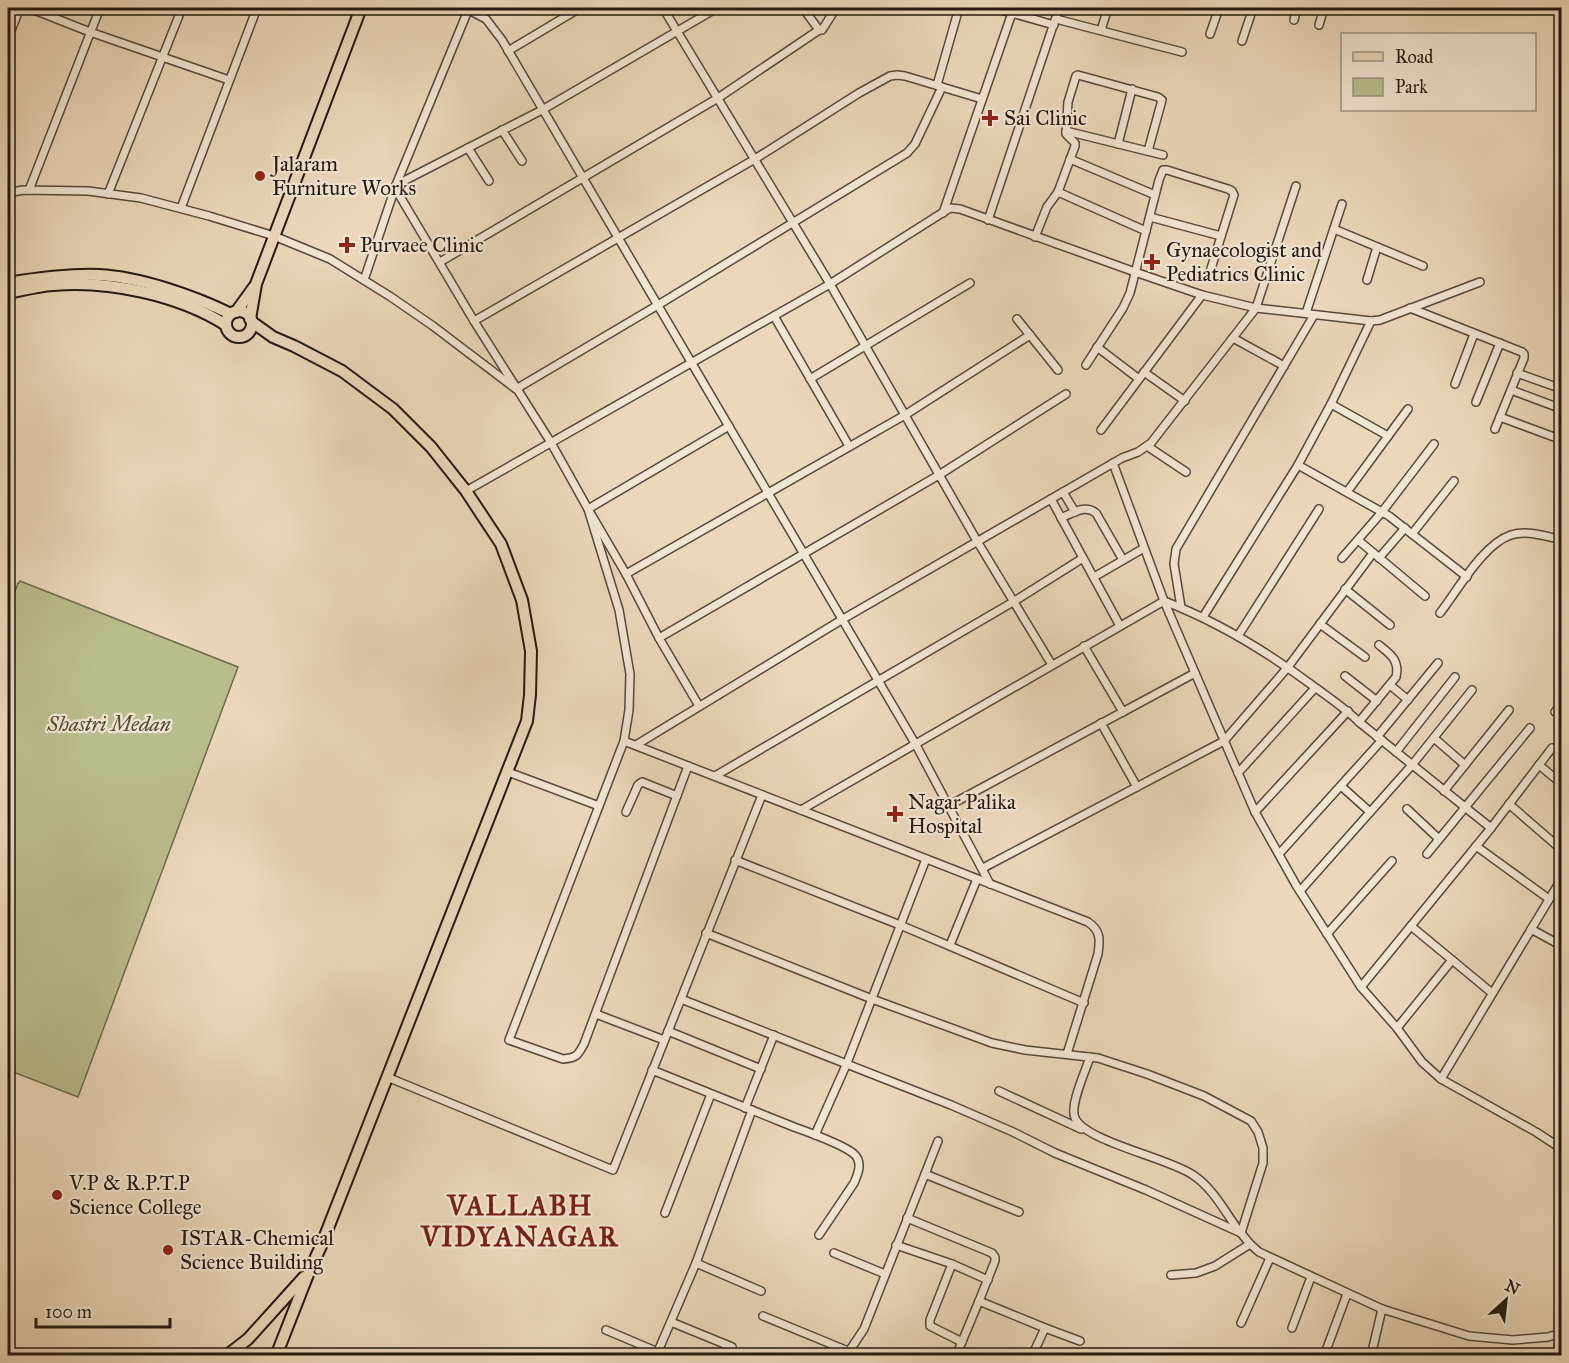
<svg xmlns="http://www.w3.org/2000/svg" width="1569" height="1363" font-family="'IM FELL Great Primer',serif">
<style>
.green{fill:#babe8e;stroke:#6f6b4f;stroke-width:1.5}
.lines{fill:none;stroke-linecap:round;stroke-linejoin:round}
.minor-casing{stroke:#56483b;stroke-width:10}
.primary-casing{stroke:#241810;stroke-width:14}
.minor{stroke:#f2e6d3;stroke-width:7}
.primary{stroke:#ebd8bb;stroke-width:10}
.poi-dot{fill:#8f2418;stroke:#f2e6d3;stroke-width:2}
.labels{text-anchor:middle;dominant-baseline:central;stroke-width:4.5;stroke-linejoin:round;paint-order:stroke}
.poi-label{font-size:21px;fill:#241810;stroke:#f2e6d3;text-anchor:start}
.park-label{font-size:21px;font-style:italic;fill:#514a36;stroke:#f2e6d3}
.district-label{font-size:27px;font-weight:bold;letter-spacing:1.5px;fill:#7a1f14;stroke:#f2e6d3}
</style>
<rect width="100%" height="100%" fill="#ebd8bb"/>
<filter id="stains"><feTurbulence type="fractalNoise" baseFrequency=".00333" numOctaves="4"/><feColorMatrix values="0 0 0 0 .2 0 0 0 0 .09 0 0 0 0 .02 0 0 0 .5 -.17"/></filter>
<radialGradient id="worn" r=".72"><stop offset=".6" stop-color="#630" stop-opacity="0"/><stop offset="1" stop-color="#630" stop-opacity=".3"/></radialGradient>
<polygon class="green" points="20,581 238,667 78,1097 8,1070 8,611 18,583 19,583"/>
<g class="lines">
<defs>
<g id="minor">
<polyline points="29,8 90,32 229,80"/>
<polyline points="465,8 486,19 502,40 916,745 990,884"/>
<polyline points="663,8 830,284 977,541 1052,665"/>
<polyline points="803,8 819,30"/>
<polyline points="854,8 863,10 865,8"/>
<polyline points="994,8 1054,25"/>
<polyline points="1187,8 1195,10"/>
<polyline points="1056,19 1182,52"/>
<polyline points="1294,20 1297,8"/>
<polyline points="1319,25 1324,8"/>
<polyline points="1101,30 1108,8"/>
<polyline points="1210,34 1219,8"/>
<polyline points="8,38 20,8"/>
<polyline points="1242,41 1253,8"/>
<polyline points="508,51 580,8"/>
<polyline points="937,85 959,8"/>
<polyline points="502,130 522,161"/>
<polyline points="1066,131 1163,155"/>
<polyline points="1118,144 1132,89"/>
<polyline points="468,148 489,181"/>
<polyline points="1070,159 1155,195"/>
<polyline points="396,185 542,110 717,8"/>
<polyline points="395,188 474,321 550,441 588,509 626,574 659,638 699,706"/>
<polyline points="29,190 100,8"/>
<polyline points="1058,192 1146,231"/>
<polyline points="8,193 23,190 88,191 141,198 209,216 274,236 330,259 391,297 433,326 516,389 658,305 907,153 915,144 942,87"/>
<polyline points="108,194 182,8"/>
<polyline points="181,208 257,8"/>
<polyline points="943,213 1012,13"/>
<polyline points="1150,217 1221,236"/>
<polyline points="988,220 1059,8"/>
<polyline points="1334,229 1423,266"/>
<polyline points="1035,237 1047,207 1058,192 1075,146 1075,143 1066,134 1068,102 1076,76 1078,75 1158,97 1162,100 1148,151"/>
<polyline points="440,262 718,98 819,30 822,30 836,8"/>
<polyline points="364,280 396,185 469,8"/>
<polyline points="1367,280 1377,247"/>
<polyline points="1410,308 1522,352 1524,354 1524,358 1495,429"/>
<polyline points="1306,313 1342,204"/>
<polyline points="774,316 849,446"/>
<polyline points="1017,319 1058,370"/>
<polyline points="474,321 755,159 859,93 890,76 897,75 905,76 982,99"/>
<polyline points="1233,338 1284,366"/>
<polyline points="1097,347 1139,379"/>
<polyline points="1086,365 1123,308 1130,293 1159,180 1163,170 1167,170 1228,189 1232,191 1234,195 1209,275"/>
<polyline points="1144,372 1185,401"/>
<polyline points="1517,373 1562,389"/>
<polyline points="810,379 970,283"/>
<polyline points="1455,384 1474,334"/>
<polyline points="1511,390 1562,409"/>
<polyline points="1476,402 1500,343"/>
<polyline points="1331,404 1388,436"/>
<polyline points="1500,417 1554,437"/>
<polyline points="1101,430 1202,295"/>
<polyline points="1147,446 1186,472"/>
<polyline points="1113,463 1164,601 1255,812 1296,885 1361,987 1397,1028 1422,1062 1441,1079 1536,1132 1562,1149"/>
<polyline points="1298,465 1389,516 1467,577"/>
<polyline points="466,491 830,284 950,208 960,209 1135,272 1202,295 1256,308 1371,321 1380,320 1480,282"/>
<polyline points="1063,492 1075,512"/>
<polyline points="1347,492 1408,409"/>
<polyline points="1051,499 1120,626"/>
<path d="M1061,518C1073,513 1085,504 1096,513L1123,560"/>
<polyline points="1412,534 1454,481"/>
<polyline points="1358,540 1425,596"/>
<polyline points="1342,558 1382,512 1434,444"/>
<polyline points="1379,558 1405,528"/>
<polyline points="626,574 905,415 1030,335"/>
<polyline points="1094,577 1144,548"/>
<polyline points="1345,589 1390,625"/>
<path d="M1164,601C1219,622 1269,653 1316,688C1331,699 1346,709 1359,722L1491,828"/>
<polyline points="1181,607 1174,564 1176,549 1314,315"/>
<path d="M1440,613C1458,590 1483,544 1511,535C1527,530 1546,536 1562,540"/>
<polyline points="1203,617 1298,465 1331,404 1371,321"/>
<polyline points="1320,624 1365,657"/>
<polyline points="1238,636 1319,509"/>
<polyline points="659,638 939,475 1066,394"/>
<polyline points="1084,646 1123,712"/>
<polyline points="1345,676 1377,701"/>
<polyline points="1390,685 1408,700"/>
<polyline points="1555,712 1562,703"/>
<path d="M1359,722L1396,677C1400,660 1390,654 1379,645"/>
<polyline points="1101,723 1137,787"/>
<polyline points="1377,737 1438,663"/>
<polyline points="1434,738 1465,765"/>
<path d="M624,741L1088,922C1101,931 1100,940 1098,954L1067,1054"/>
<polyline points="636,745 843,619 1122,458 1138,452 1151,443 1256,308 1296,186"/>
<polyline points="1396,752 1455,677"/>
<polyline points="1539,765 1562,784"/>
<path d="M688,766L584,1044C578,1055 577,1058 563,1059L509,1040L624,741L629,710L630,674L619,610L588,509L729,426"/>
<polyline points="508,772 599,806"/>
<polyline points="1238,773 1315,688"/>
<polyline points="715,776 1013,602 1083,558"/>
<polyline points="1341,786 1370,812"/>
<polyline points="1444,791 1509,710"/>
<polyline points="1509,804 1562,850"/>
<polyline points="950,805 1195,673"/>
<polyline points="1407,809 1439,839"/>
<polyline points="801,810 1164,601"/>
<polyline points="626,812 638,785 642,782 677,796"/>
<polyline points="1255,812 1348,711"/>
<polyline points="1476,846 1549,899"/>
<polyline points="1279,854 1382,740"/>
<polyline points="1427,854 1530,728"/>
<polyline points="735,860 900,925 1084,1003"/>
<polyline points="983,868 1224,741 1288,667 1373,553"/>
<polyline points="1300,891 1412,765 1472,690"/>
<polyline points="1411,926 1492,993"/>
<polyline points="1531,929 1562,946"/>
<polyline points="706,933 872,999 992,1043 1025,1050 1098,1058 1147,1074 1204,1096 1236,1113 1251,1121 1258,1132 1263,1148 1263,1163 1241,1233 1250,1244 1259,1252 1382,1309 1469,1336 1513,1340 1548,1337 1562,1333"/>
<polyline points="1327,934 1392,861"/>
<polyline points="950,945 977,879"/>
<polyline points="1361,987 1491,828 1552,748"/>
<polyline points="681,999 951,1105 1013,1132 1055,1153 1146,1190 1241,1233"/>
<polyline points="596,1014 664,1040"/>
<polyline points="1397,1028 1452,960"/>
<polyline points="668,1031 761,1069"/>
<path d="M1090,1057C1086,1070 1069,1106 1075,1118C1086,1142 1169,1158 1193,1175C1213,1188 1225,1212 1239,1231"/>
<path d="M652,1070C700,1089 747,1108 794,1127C808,1132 844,1145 854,1154C863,1162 858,1174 854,1183L819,1235"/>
<polyline points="387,1077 613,1170 762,795"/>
<polyline points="1441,1079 1562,878"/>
<polyline points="999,1091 1081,1129"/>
<polyline points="745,1108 774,1035"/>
<polyline points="815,1135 847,1063 926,859"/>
<polyline points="925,1174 1019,1212"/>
<polyline points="665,1213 711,1094"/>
<polyline points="907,1218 992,1253 995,1257 995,1261 979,1301"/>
<polyline points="896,1245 952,1264 988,1280"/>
<polyline points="834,1253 885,1274"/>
<polyline points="696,1263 761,1291"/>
<polyline points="952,1264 930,1320 930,1326 962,1342"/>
<polyline points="1171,1275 1196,1273 1215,1266 1250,1244"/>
<polyline points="763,1316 848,1351"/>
<polyline points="671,1322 732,1347"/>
<polyline points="1241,1323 1270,1258"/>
<polyline points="1292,1328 1311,1277"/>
<polyline points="606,1330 658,1352"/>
<polyline points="656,1356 696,1263 752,1110"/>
<polyline points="846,1356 864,1329 938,1141"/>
<polyline points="956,1356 979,1301 1045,1328 1080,1341"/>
<polyline points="1032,1356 1045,1328"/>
<polyline points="1324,1356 1347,1294"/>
<polyline points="1371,1356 1382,1309"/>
</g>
<g id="primary">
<path d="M8,283C38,278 68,274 99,275C140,277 194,296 231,314"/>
<path d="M8,293C23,290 38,286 53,285C108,280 179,295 226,325"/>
<circle cx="239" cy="324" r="13"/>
<polyline points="236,312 254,287"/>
<polyline points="250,319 256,284 361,8"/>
<polyline points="252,322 273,337 294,346 342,371 393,409 431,447 466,491 501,544 522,600 531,651 530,695 527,721 321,1246 309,1272 276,1356"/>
<polyline points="226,1356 248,1339 304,1277"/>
</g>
</defs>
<use href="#minor" class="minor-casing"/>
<use href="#primary" class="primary-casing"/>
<use href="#minor" class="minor"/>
<use href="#primary" class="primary"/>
</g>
<g class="poi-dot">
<path d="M987 109h6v6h6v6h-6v6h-6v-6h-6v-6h6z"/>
<circle cx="260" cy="176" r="6"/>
<path d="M344 236h6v6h6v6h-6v6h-6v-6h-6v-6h6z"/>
<path d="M1149 253h6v6h6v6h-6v6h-6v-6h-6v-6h6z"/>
<path d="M892 805h6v6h6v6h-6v6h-6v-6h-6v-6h6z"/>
<circle cx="57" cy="1195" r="6"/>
<circle cx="168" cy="1250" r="6"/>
</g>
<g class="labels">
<g class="poi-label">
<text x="1004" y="118">Sai Clinic</text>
<text x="272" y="164">Jalaram<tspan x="272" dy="24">Furniture Works</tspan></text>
<text x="360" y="245">Purvaee Clinic</text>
<text x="1166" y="250">Gynaecologist and<tspan x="1166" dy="24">Pediatrics Clinic</tspan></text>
<text x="908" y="802">Nagar Palika<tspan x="908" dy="24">Hospital</tspan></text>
<text x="69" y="1183">V.P &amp; R.P.T.P<tspan x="69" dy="24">Science College</tspan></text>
<text x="180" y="1238">ISTAR-Chemical<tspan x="180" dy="24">Science Building</tspan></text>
</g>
<g class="park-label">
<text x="109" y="724">Shastri Medan</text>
</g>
<g class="district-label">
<text x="520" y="1205">VALLABH<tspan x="520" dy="31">VIDYANAGAR</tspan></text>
</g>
</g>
<rect width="1569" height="1363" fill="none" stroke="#ebd8bb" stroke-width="30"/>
<rect x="9" y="9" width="1551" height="1345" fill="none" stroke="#241810" stroke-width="3"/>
<rect x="15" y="15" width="1539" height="1333" fill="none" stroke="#241810" stroke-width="1.5"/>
<rect x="1341" y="33" width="195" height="78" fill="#f2e6d3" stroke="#a09485" stroke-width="1.5"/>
<rect x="1353" y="52" width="30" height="9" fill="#ebd8bb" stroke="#a09485" stroke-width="1.5"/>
<text x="1395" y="63" font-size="18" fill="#241810">Road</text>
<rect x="1353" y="78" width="30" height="18" fill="#babe8e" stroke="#a09485" stroke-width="1.5"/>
<text x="1395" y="93" font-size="18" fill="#241810">Park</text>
<g transform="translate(1506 1300) rotate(27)" stroke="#f2e6d3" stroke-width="4.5" paint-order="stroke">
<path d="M0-4.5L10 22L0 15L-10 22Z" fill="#241810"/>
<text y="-9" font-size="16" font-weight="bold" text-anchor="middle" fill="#241810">N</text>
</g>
<path d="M36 1318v9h134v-9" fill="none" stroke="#241810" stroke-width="3"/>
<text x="45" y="1318" font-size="18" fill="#241810" stroke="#f2e6d3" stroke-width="4.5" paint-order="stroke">100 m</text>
<rect width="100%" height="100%" filter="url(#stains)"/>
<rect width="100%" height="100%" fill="url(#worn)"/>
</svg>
